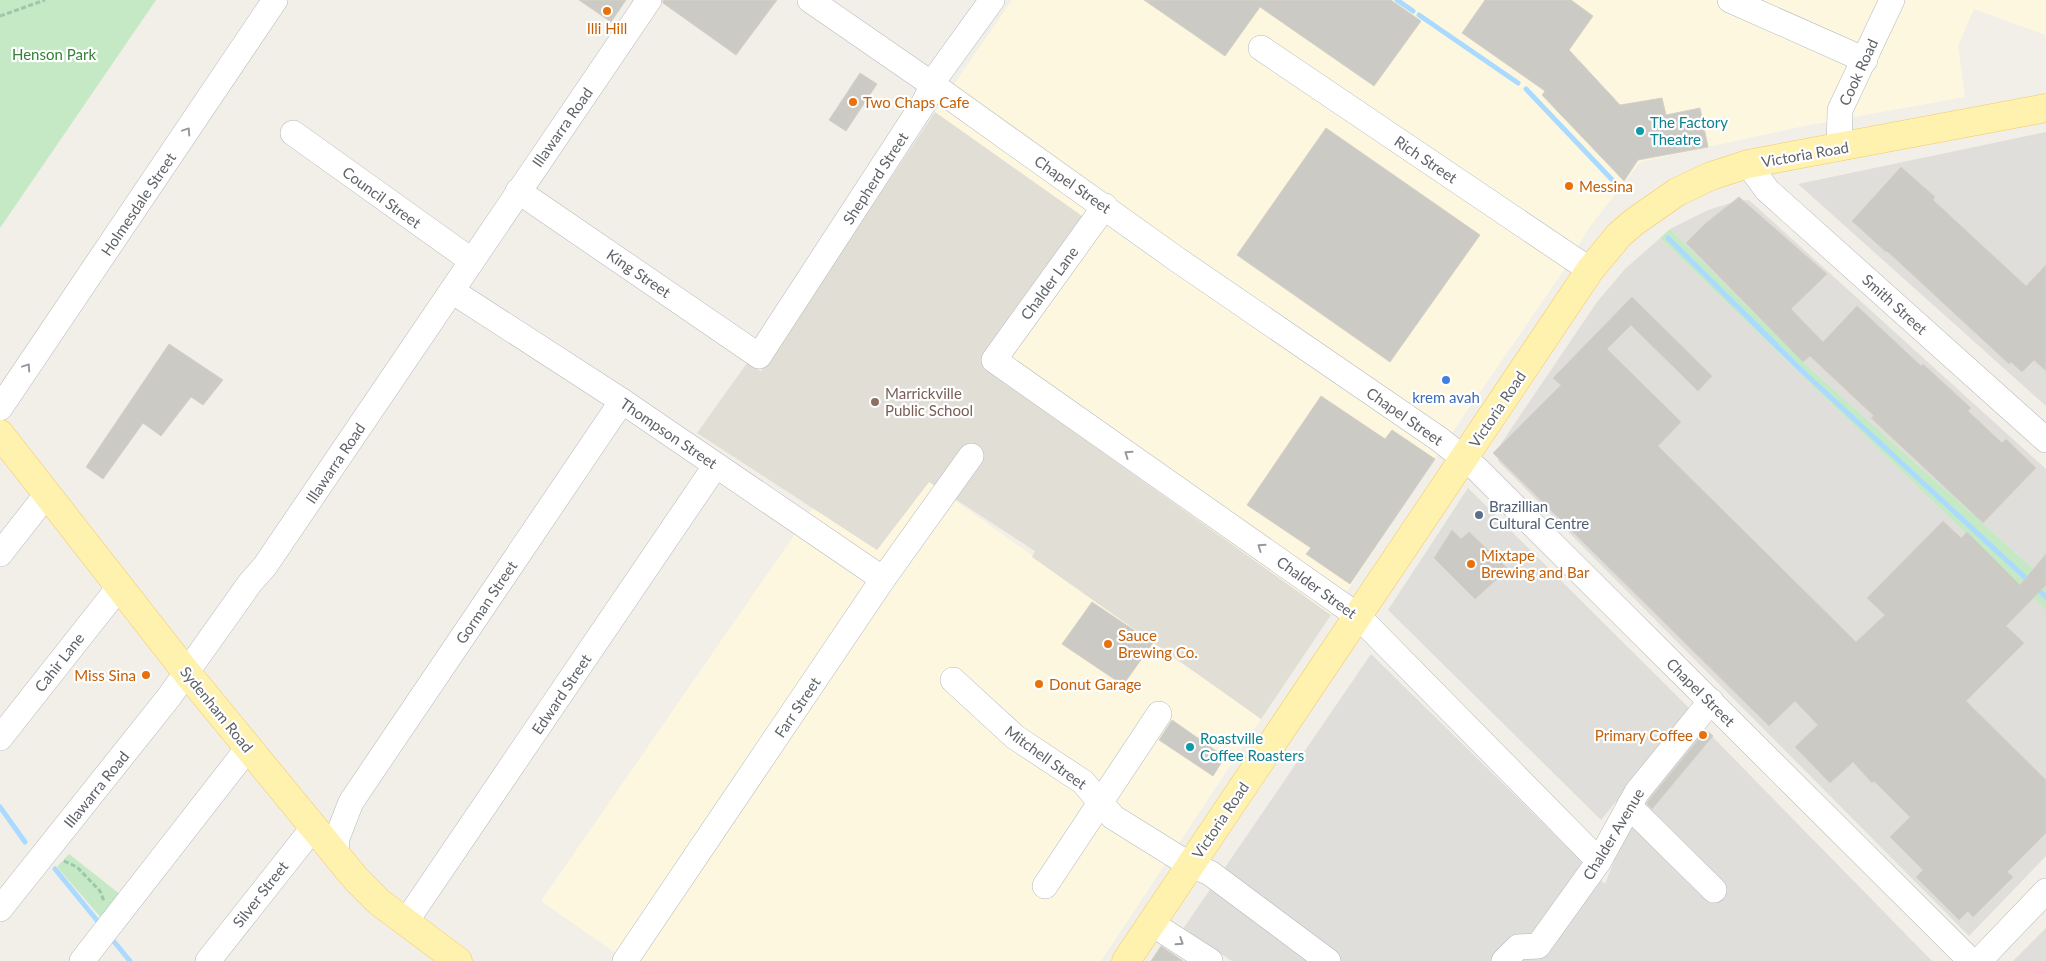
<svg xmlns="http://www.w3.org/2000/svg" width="2046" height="961" font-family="Lato,sans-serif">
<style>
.commercial{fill:#fef7e0}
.industrial{fill:#e0deda}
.education{fill:#e1ded6}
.green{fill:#c5e8c5}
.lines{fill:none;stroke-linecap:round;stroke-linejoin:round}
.stream{stroke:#aadaff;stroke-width:5}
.building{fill:#cccac5;stroke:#d6d1c6}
.minor-casing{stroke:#b5b8bc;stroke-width:26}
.major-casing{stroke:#f2c960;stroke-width:29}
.path{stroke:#9cc7a9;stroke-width:3;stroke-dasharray:5 2.5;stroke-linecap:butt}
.minor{stroke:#fff;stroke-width:25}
.major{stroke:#fff2af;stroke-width:28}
.oneway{stroke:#979a9d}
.food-dot{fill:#e8710a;stroke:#fff;stroke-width:2}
.culture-dot{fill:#0f9aa8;stroke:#fff;stroke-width:2}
.shop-dot{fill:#3f7fe0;stroke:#fff;stroke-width:2}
.education-dot{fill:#8d6e63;stroke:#fff;stroke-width:2}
.service-dot{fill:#5c6f8a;stroke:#fff;stroke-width:2}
.labels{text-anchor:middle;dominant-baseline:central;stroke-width:4.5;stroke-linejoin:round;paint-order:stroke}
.food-label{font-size:15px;fill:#c56008;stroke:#fff;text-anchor:start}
.park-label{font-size:15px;fill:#348238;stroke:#fff}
.street-label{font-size:15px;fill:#5f6368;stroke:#fff}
.culture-label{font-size:15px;fill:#0d838f;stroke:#fff;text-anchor:start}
.education-label{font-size:15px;fill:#785e54;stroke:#fff;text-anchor:start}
.shop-label{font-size:15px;fill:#366cbe;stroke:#fff}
.service-label{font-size:15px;fill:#4e5e75;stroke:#fff;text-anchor:start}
</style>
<rect width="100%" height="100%" fill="#f1efe8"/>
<g class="commercial">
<polygon points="1012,0 2046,0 2046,35 1974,9 1958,46 1965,97 1804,126 1640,162 1589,228 1564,270 1460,421 1331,615 984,368 1084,218 935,112"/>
<polygon points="929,482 1261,719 1101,961 627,961 541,901 813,508 877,550"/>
</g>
<g class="industrial">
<polygon points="2046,132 2046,406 1798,184"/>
<polygon points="1749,200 2046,469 2046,580 1803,362 1670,229 1708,210 1737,201"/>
<polygon points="1660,238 2046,611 2046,856 1969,936 1498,461 1498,448 1597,302 1625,269"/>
<polygon points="1468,488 1691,710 1601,820 1388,610"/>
<polygon points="1371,654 1605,884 1637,802 1701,725 1932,961 1232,961 1183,929"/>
<polygon points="2046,928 2046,961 2013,961"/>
</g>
<polygon class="education" points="935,112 1085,218 984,368 1331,615 1261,719 1032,557 1035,551 929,482 877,550 697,433 747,363 761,371"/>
<g class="green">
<polygon points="0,0 156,0 0,228"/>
<polygon points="1670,229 1803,362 2046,580 2046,611 1660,238"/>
<polygon points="69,854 121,895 103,920 57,867"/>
</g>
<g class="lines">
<g class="stream">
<polyline points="1397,0 1413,11"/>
<polyline points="1419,15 1518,83"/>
<polyline points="1526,89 1619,187"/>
<polyline points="1668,238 1799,368 2030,582"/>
<polyline points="2036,588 2046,597"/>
<polyline points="0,807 25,842"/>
<polyline points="55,869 100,924"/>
<polyline points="111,938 130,961"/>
</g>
</g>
<g class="building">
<polygon points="579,0 626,0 611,22"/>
<polygon points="663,0 777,0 736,55 663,3"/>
<polygon points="1144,0 1391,0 1421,21 1374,86 1260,7 1225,56"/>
<polygon points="1485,0 1571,0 1593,16 1569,50 1620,105 1662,98 1666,115 1700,108 1708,147 1638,160 1624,181 1542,95 1545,91 1462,33"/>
<polygon points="860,73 877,84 846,131 829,120"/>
<polygon points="1326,128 1480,235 1390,362 1237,255"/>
<polygon points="1901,167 1935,197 1933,200 2026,286 2046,265 2046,371 2034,360 2022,372 2011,362 2009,364 1887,251 1886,252 1852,221"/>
<polygon points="1739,197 1827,274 1791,309 1823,342 1857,306 1921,366 1923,364 1971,408 1968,411 2002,443 2006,439 2036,468 1983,523 1871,418 1874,416 1810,356 1803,362 1686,243 1706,223"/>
<polygon points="1632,297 1712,376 1698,391 1631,325 1607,349 1681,422 1658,446 1856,642 1885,615 1867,598 1943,521 1961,538 1967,532 2020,585 2046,554 2046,585 2006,626 2024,643 1966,701 2046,780 2046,833 2007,872 2013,877 1973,917 1968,911 1959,920 1916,877 1923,870 1890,837 1910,817 1874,781 1872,783 1853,762 1830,783 1795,747 1818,725 1795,701 1769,726 1493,453 1561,385 1553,378"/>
<polygon points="169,344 223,380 203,405 191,397 161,436 143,423 103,479 86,467"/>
<polygon points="1321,396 1385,439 1392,430 1435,459 1350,584 1306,554 1311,548 1247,505"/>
<polygon points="1452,530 1461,539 1469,532 1508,569 1475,599 1434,558"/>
<polygon points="1092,602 1153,643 1123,685 1062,644"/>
<polygon points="1172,720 1225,757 1213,776 1159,740"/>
<polygon points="1706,730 1713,736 1652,809 1647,804 1649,800"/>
<polygon points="1161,946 1183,961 1151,961"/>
</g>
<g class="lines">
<defs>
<g id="minor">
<polyline points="810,0 933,85 1175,258 1439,439 1477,469 1971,961"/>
<polyline points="1730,0 1865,60"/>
<polyline points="1261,48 1590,270"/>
<polyline points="293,133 472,261"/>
<polyline points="1839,148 1840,110 1892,0"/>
<polyline points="1748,164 1767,190 2046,440"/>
<polyline points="518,191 759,356 925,101 937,76 992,0"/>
<polyline points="1105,206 994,360 1358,616 1599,861"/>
<polyline points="452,291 622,401 883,579"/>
<polyline points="0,408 275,0"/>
<polyline points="0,554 47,494"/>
<polyline points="953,680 1015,737 1083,782 1113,817 1190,865 1210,873 1328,961"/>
<polyline points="0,738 120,586"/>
<polyline points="1629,806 1714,890"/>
<polyline points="336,855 337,838 351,802 622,401"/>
<polyline points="1045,886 1159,714"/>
<polyline points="0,909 169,697 250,583 265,566 649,0"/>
<polyline points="405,923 716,465"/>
<polyline points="1151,923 1210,961"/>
<polyline points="82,961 248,748"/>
<polyline points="208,961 313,828"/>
<polyline points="625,961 883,579 971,456"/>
<polyline points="1504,961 1518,947 1538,946 1599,861 1637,792 1711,701"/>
<polyline points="1979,961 2046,891"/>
</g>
<g id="major">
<polyline points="0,434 187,673 356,879 379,902 458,961"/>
<polyline points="1126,961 1590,270 1619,235 1634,222 1677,192 1711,176 1748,164 2046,108"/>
</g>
</defs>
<use href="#minor" class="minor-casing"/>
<use href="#major" class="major-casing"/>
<g class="path">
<polyline points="0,16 45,0"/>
<polyline points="64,861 77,867 100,891 104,901"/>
</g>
<use href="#minor" class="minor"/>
<use href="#major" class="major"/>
</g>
<defs><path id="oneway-chevron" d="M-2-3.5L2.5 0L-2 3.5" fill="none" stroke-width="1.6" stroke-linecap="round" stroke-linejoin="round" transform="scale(1.25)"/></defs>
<g class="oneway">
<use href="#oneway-chevron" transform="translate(187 131) rotate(-56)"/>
<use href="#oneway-chevron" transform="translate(27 367) rotate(-56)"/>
<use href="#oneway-chevron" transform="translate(1128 454) rotate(-145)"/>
<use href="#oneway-chevron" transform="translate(1261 547) rotate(-145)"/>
<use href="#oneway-chevron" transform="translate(1180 942) rotate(33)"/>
</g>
<g class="food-dot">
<circle cx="607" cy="11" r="5"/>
<circle cx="853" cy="102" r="5"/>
<circle cx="1569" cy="186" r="5"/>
<circle cx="1471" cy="564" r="5"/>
<circle cx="1108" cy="644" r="5"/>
<circle cx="146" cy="675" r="5"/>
<circle cx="1039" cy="684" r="5"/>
<circle cx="1703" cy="735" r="5"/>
</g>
<g class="culture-dot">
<circle cx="1640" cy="131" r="5"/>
<circle cx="1190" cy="747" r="5"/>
</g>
<circle class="shop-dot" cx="1446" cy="380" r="5"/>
<circle class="education-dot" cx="875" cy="402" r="5"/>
<circle class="service-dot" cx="1479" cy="515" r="5"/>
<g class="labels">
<g class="food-label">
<text x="607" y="28" text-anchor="middle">Illi Hill</text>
<text x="863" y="102">Two Chaps Cafe</text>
<text x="1579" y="186">Messina</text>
<text x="1481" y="555">Mixtape<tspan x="1481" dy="17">Brewing and Bar</tspan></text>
<text x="1118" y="635">Sauce<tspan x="1118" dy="17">Brewing Co.</tspan></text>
<text x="136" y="675" text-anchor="end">Miss Sina</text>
<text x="1049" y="684">Donut Garage</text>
<text x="1693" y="735" text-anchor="end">Primary Coffee</text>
</g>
<g class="park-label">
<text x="54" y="54">Henson Park</text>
</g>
<g class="street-label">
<text transform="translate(1858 72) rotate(-65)">Cook Road</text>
<text transform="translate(562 127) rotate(-55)">Illawarra Road</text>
<text transform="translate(1805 154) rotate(-10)">Victoria Road</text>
<text transform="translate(1426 159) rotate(34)">Rich Street</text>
<text transform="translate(875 178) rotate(-57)">Shepherd Street</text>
<text transform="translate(1073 184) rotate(35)">Chapel Street</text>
<text transform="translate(382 197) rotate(36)">Council Street</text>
<text transform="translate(138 204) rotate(-56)">Holmesdale Street</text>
<text transform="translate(639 273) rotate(34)">King Street</text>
<text transform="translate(1049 283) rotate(-54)">Chalder Lane</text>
<text transform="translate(1895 304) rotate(42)">Smith Street</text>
<text transform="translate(1497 409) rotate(-56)">Victoria Road</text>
<text transform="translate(1405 416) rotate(35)">Chapel Street</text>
<text transform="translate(669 433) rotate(34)">Thompson Street</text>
<text transform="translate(335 463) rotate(-56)">Illawarra Road</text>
<text transform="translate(1317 587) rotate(36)">Chalder Street</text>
<text transform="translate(486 602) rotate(-56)">Gorman Street</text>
<text transform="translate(59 662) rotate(-52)">Cahir Lane</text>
<text transform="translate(1701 692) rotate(45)">Chapel Street</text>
<text transform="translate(561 694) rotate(-56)">Edward Street</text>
<text transform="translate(797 707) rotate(-56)">Farr Street</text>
<text transform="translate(217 709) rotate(51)">Sydenham Road</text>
<text transform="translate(1046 757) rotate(36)">Mitchell Street</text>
<text transform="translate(96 789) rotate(-51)">Illawarra Road</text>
<text transform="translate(1220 820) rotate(-56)">Victoria Road</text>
<text transform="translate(1613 834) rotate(-59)">Chalder Avenue</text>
<text transform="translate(260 894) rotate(-52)">Silver Street</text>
</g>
<g class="culture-label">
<text x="1650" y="122">The Factory<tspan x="1650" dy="17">Theatre</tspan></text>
<text x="1200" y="738">Roastville<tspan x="1200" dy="17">Coffee Roasters</tspan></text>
</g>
<g class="education-label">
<text x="885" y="393">Marrickville<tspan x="885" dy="17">Public School</tspan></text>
</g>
<g class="shop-label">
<text x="1446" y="397">krem avah</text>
</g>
<g class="service-label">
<text x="1489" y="506">Brazillian<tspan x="1489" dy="17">Cultural Centre</tspan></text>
</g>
</g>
</svg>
